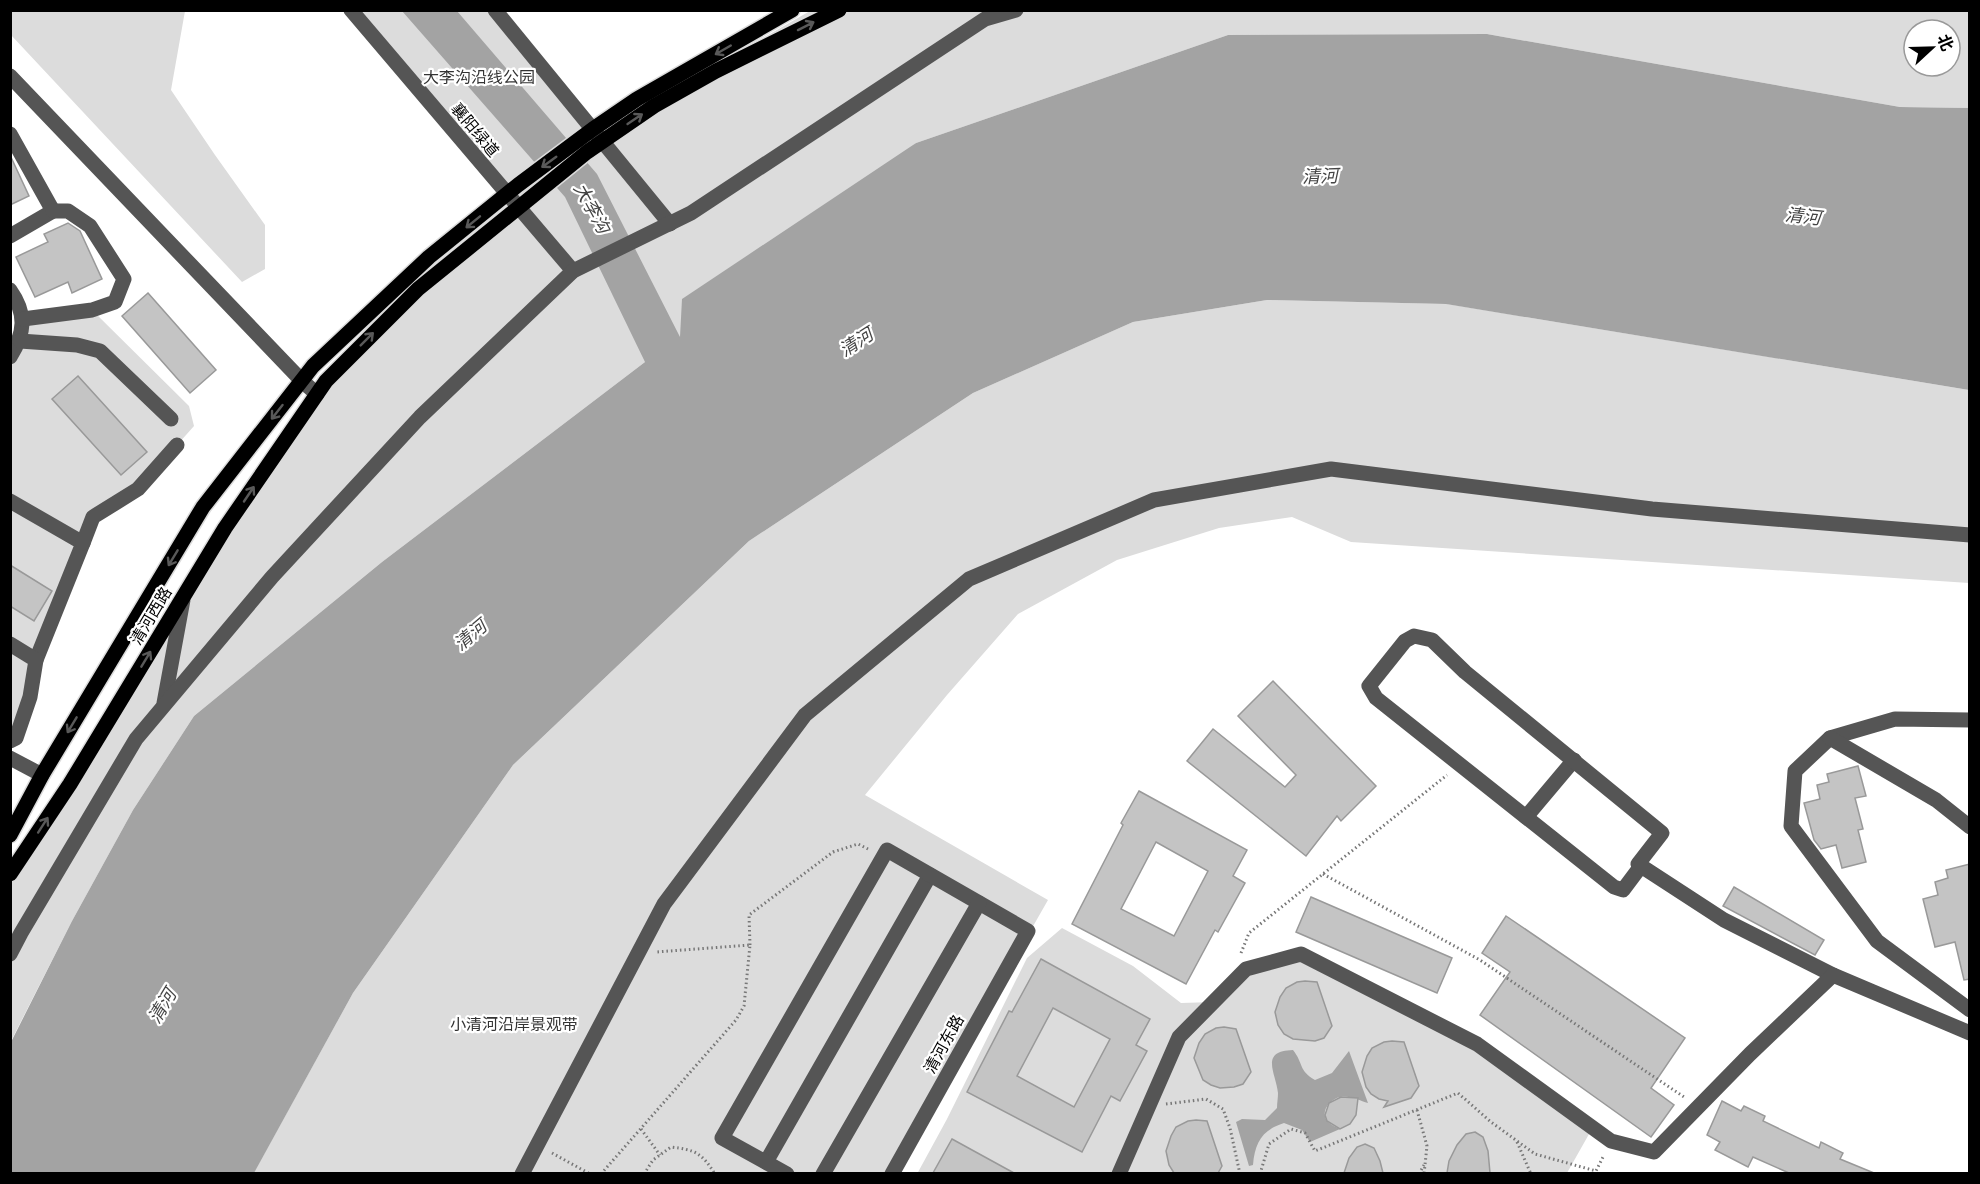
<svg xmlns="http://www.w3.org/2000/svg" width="1980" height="1184" font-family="'Space Grotesk','Noto Sans SC',sans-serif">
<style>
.green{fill:#dcdcdc;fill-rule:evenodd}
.water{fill:#a3a3a3}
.building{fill:#c4c4c4;stroke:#999;stroke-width:1.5;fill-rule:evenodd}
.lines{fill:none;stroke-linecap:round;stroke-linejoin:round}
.major-casing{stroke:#dbdbdb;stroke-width:18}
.path{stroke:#777;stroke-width:3;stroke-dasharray:1.5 3;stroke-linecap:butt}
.minor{stroke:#555;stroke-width:15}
.major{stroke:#000;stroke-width:15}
.oneway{stroke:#595959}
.labels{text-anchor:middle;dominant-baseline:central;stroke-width:4.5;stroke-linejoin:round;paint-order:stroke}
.park-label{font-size:16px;fill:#333;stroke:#fff}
.street-label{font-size:16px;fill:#000;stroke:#fff}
.water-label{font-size:18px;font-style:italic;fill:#444;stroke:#fff}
</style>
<rect width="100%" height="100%" fill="#fff"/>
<g class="green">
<polygon points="11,10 185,11 171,90 215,155 265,225 265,269 242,282 11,35"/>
<path d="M351,11H495L642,188L604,129L810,11H1969V108L1900,107L1487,34L1228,35L916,143L680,338L645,362L382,562L194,716L133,810L72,921L11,1041V874L326,381L517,207ZM1914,30H1950V66H1914Z"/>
<polygon points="1267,300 1447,304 1969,390 1969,583 1351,542 1292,517 1219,528 1117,560 1018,614 947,695 865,795 1048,900 892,1173 253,1174 353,993 513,765 749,541 973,393 1133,322"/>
<polygon points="92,310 189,406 194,426 138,489 93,517 11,741 11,357 23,319"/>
<polygon points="1062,928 1133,966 1181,1003 1214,1002 1246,969 1301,954 1477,1044 1593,1127 1567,1173 917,1174 947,1119 1027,958"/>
</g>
<g class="water">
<polygon points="402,11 457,11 597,174 680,337 682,299 916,143 1228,35 1487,34 1900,107 1969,108 1969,390 1446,304 1267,300 1133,322 973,393 749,541 513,765 353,993 254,1173 11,1173 10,1044 72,921 133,810 194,716 382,562 645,362 565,197"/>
<path d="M1293,1050C1304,1064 1298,1070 1315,1080L1332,1073L1349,1051L1368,1103C1360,1101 1349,1095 1340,1097C1330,1099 1319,1112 1328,1122C1331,1125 1336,1127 1340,1129L1310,1142L1302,1130L1284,1123C1262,1130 1255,1142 1253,1165L1249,1166L1236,1122L1242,1119L1265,1120L1277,1108C1277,1103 1278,1098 1278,1093C1276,1073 1259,1051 1293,1050Z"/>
</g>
<g class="building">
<polygon points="10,155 29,196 10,205"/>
<polygon points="68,223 80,231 102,279 72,293 68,282 35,297 16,257 48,242 44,234"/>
<polygon points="148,293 216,370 190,393 122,316"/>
<polygon points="78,376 147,452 121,475 52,399"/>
<polygon points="10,565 52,591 34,621 10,606"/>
<polygon points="1273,681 1376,786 1341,821 1337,816 1306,856 1187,761 1213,729 1285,787 1296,775 1238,716"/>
<polygon points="1858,766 1866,796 1855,798 1863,829 1858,830 1866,862 1842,868 1836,845 1821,849 1814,840 1804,803 1820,799 1817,785 1829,782 1827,774"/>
<path d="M1139,791L1247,850L1233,876L1245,883L1218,932L1215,930L1186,984L1072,924L1123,825L1121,823ZM1156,842L1208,871L1174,936L1121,909Z"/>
<polygon points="1970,864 1970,979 1964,980 1955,942 1935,947 1923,899 1938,895 1935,882 1948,878 1946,870"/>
<polygon points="1734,887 1824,940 1815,955 1723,906"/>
<polygon points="1311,897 1452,958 1437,993 1296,932"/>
<polygon points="1506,916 1685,1038 1651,1088 1674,1105 1651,1137 1480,1015 1510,972 1482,953"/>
<path d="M1041,959L1150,1019L1136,1045L1147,1051L1120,1101L1111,1096L1082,1152L967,1092L1009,1011L1012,1012ZM1053,1008L1110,1039L1074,1107L1017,1076Z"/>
<polygon points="1305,981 1317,982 1332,1026 1324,1038 1315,1041 1293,1039 1284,1034 1278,1025 1275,1012 1280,997 1286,988 1297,982"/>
<polygon points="1224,1027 1236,1029 1251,1072 1243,1084 1234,1087 1220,1088 1211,1085 1203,1080 1194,1058 1199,1043 1205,1034 1216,1028"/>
<polygon points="1392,1041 1404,1042 1419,1086 1411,1098 1384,1107 1388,1101 1379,1099 1371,1094 1366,1087 1362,1072 1367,1056 1372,1048 1384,1042"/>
<polygon points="1341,1097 1358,1098 1356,1115 1350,1124 1340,1129 1327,1121 1325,1115 1329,1103"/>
<polygon points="1722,1101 1741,1111 1744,1106 1765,1116 1763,1121 1819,1148 1821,1142 1843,1153 1840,1159 1874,1173 1789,1173 1753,1157 1748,1167 1715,1150 1720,1142 1707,1135"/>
<polygon points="1196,1120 1207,1121 1222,1166 1218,1173 1174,1173 1169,1165 1166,1151 1171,1136 1176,1127 1188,1121"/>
<polygon points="1475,1132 1483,1137 1488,1151 1490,1173 1447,1173 1449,1161 1457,1145 1466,1134"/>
<polygon points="952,1139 1014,1173 933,1173"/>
<polygon points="1365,1144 1374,1148 1380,1161 1383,1173 1344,1173 1349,1158 1357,1147"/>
</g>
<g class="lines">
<defs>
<g id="major">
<polyline points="10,835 42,775 203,507 313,366 429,257 518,185 593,129 637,99 792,10"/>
<polyline points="10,874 70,784 225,528 326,381 418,289 587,152 654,106 716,71 839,10"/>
</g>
</defs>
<use href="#major" class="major-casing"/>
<g class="path">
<polyline points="1323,874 1480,960 1684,1097"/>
<polyline points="750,945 749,915 833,852 858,844 868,849"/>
<polyline points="1241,953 1249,933 1447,775"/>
<polyline points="1166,1104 1206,1099 1223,1109 1230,1128 1240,1174"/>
<polyline points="1417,1110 1427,1146 1424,1174"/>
<polyline points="641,1129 660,1155"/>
<polyline points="1517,1142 1531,1174"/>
<polyline points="552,1153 590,1174"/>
<polyline points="601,1174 736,1020 744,1006 750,945 656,952"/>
<path d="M644,1174L653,1160L671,1147C695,1150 701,1152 715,1174"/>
<polyline points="1260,1174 1269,1144 1291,1129 1305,1133 1315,1151 1458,1093 1491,1122 1535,1154 1596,1171 1604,1155"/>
<polyline points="1419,1174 1424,1165"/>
</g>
<g class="minor">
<polyline points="351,10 573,271"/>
<polyline points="495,10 670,224"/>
<polyline points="10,76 302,381 317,394"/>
<polyline points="10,134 53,211 10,236"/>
<path d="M10,290C27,314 25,333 10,357"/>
<polyline points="23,319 92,310 115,302 124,279 90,226 68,211 53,211"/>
<polyline points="20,341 77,345 100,351 171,419"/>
<polyline points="10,501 83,543 36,660"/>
<polyline points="83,543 93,517 138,489 177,445"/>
<polyline points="10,644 36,660 30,697 16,738 10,741"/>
<polyline points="164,703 183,600"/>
<polyline points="1970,720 1895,719 1830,738 1795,771 1791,826 1877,941 1970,1010"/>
<polyline points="1830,738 1936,800 1970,827"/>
<polyline points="10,758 42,775"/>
<polyline points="1526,817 1574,760"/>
<polyline points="1641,866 1623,890 1614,887 1376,698 1369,686 1405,641 1414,636 1432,640 1465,672 1662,833 1638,864 1641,866 1724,920 1833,975"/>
<polyline points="10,954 21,933 136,739 272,577 420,417 573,271 691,213 985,19 1016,10"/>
<polyline points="766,1162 930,875"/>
<polyline points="522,1174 664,904 805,715 969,579 1154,500 1331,469 1652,509 1970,535"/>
<polyline points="787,1174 722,1138 887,850 1028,931 892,1174"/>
<polyline points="823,1174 979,903"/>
<polyline points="1119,1174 1179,1037 1246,969 1301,954 1477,1044 1611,1141 1654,1152 1750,1054 1833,975 1970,1033"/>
</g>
<use href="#major" class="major"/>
</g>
<defs><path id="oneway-shaft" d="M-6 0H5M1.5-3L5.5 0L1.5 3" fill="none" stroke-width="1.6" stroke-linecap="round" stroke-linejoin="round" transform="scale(1.5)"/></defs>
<g class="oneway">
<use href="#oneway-shaft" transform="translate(806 26) rotate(-27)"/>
<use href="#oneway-shaft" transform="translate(723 50) rotate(150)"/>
<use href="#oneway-shaft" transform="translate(635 119) rotate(-34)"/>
<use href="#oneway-shaft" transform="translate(549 162) rotate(144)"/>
<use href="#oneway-shaft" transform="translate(473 222) rotate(141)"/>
<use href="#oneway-shaft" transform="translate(367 339) rotate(-45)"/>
<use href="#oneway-shaft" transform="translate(277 412) rotate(128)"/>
<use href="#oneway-shaft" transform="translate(249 494) rotate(-56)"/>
<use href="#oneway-shaft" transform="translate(173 558) rotate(121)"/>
<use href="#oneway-shaft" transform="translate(146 659) rotate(-59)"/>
<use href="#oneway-shaft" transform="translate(72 725) rotate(121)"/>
<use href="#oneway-shaft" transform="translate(43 825) rotate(-57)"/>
</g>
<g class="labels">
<g class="park-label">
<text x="479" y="77">大李沟沿线公园</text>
<text x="514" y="1024">小清河沿岸景观带</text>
</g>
<g class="street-label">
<text transform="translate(475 130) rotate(50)">襄阳绿道</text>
<text transform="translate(151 616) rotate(-59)">清河西路</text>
<text transform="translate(944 1044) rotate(-61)">清河东路</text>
</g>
<g class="water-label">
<text transform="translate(1320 176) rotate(-2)">清河</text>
<text transform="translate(592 208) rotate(61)">大李沟</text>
<text transform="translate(1803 216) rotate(6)">清河</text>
<text transform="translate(856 342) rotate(-33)">清河</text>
<text transform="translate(470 635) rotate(-40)">清河</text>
<text transform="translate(162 1006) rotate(-59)">清河</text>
</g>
</g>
<rect width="1980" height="1184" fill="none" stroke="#000000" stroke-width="24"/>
<g transform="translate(1932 48) rotate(68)"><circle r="28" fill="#ffffff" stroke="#999999" stroke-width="1.5"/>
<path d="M0-4.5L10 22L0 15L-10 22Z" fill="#000000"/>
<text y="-9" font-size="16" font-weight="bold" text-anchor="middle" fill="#000000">北</text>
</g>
</svg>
